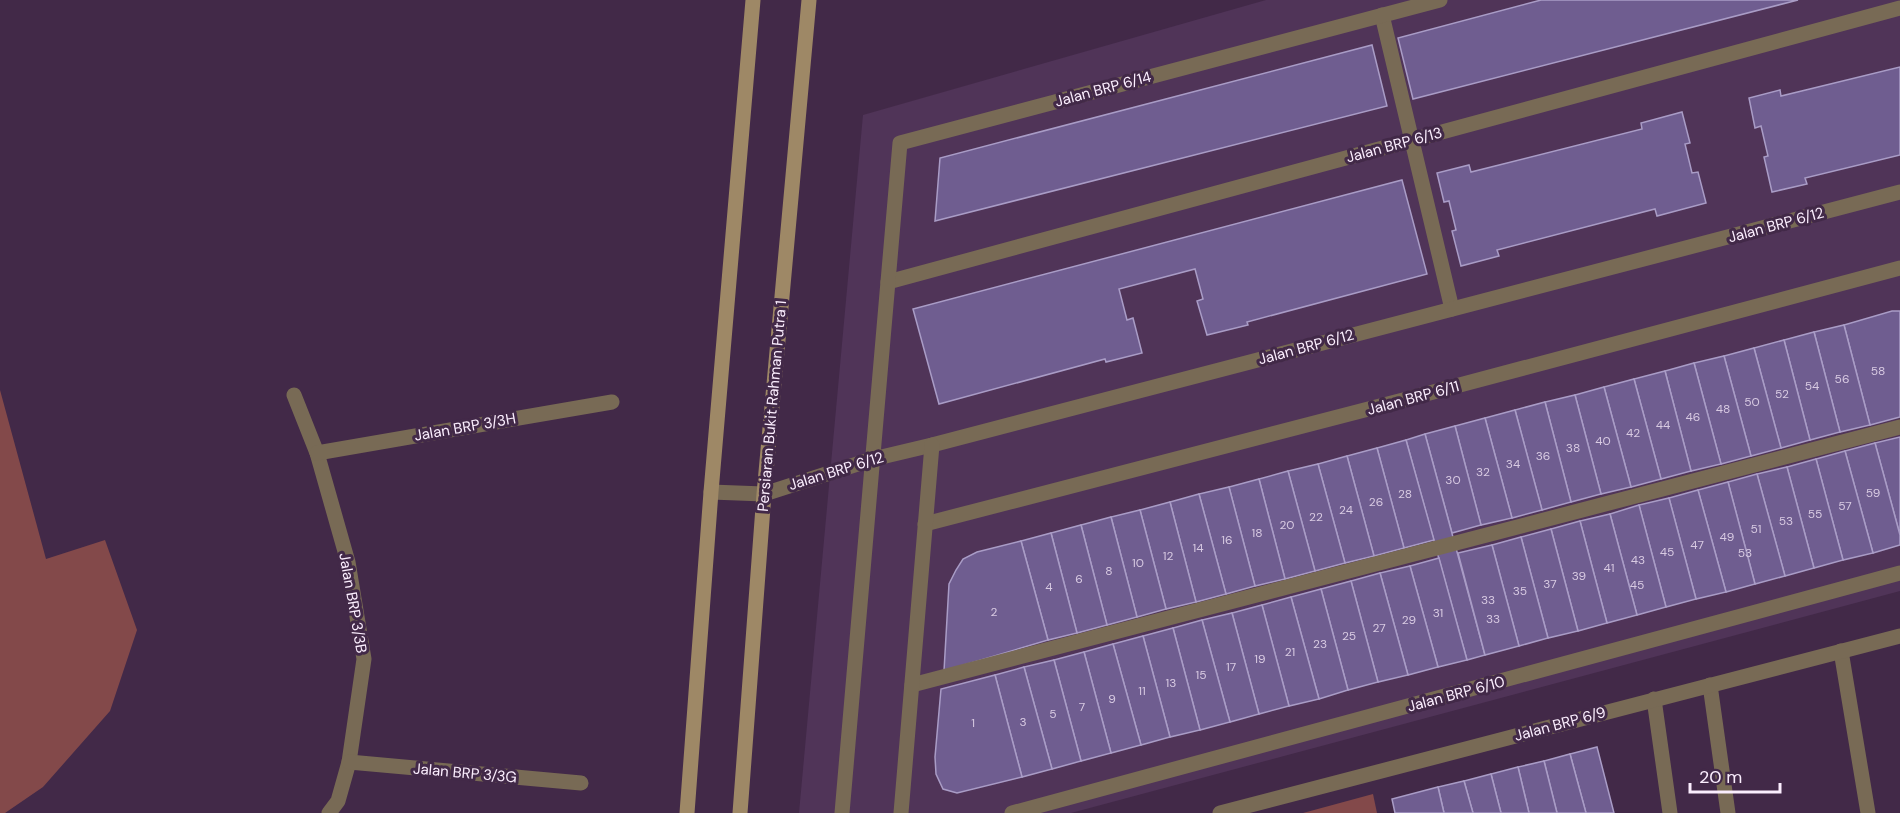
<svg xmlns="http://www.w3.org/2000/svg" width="1900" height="813" font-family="'DM Sans',sans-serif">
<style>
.built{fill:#503458}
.green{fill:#83494a}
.building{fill:#6f5d90;stroke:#a99cc6;stroke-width:1.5}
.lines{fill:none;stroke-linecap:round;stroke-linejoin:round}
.service{stroke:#786a55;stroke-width:15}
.minor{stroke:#786a55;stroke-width:15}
.secondary{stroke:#9e8866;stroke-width:15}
.labels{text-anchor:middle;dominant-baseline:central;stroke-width:6;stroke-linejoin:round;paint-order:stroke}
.number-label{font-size:12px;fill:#d8cae2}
.street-label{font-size:15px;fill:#fbeefe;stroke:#422948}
</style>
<rect width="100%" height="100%" fill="#422948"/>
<polygon class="built" points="1266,0 1900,0 1900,591 1071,813 799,813 863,115"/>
<g class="green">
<polygon points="0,390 46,559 105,540 137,630 110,711 43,787 5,813 0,813"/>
<polygon points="1373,794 1377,813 1303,813"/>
</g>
<g class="building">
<polygon points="1541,0 1798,0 1413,99 1398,38"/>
<polygon points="1372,45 1387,106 935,221 940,158"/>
<polygon points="1900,67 1900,155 1805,178 1807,184 1772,192 1764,157 1768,156 1761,126 1755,128 1749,98 1780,90 1781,96"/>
<polygon points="1682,112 1690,143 1685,144 1692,173 1698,172 1706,203 1657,216 1655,209 1497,250 1499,256 1461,266 1452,231 1456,230 1449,201 1444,202 1437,173 1469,165 1471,172 1642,129 1641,123"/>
<polygon points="1402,180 1427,274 1247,322 1248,325 1207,335 1197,301 1203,299 1195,269 1119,289 1127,320 1133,318 1142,353 1106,362 1105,359 939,404 913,309"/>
<polygon points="1892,311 1900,311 1900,417 1870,425 1844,325"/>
<polygon points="1844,325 1870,425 1840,432 1814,332"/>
<polygon points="1814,332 1840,432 1810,440 1784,340"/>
<polygon points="1784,340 1810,440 1781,448 1754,348"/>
<polygon points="1754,348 1781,448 1751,456 1724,356"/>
<polygon points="1724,356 1751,456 1721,464 1694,363"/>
<polygon points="1694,363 1721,464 1691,471 1665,371"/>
<polygon points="1665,371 1691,471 1661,479 1634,379"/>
<polygon points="1634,379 1661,479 1631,487 1604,387"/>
<polygon points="1604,387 1631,487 1601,494 1575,395"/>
<polygon points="1575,395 1601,494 1571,502 1545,402"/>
<polygon points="1545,402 1571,502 1542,510 1515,410"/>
<polygon points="1515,410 1542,510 1512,518 1485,418"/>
<polygon points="1485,418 1512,518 1481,525 1455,426"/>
<polygon points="1455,426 1481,525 1452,533 1425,434"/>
<polygon points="1425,434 1485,655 1467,660 1406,440"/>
<polygon points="1900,437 1900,535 1875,443"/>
<polygon points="1406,440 1434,540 1404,548 1377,448"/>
<polygon points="1875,443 1900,535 1900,545 1873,553 1845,451"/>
<polygon points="1377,448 1404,548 1374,556 1347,456"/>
<polygon points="1845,451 1873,553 1843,560 1816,459"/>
<polygon points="1347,456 1374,556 1345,563 1318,464"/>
<polygon points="1816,459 1843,560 1814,568 1787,467"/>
<polygon points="1318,464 1345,563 1315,571 1288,471"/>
<polygon points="1787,467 1814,568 1785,576 1757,474"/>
<polygon points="1288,471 1315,571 1285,579 1259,479"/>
<polygon points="1757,474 1785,576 1755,584 1728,482"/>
<polygon points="1259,479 1285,579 1255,586 1229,487"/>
<polygon points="1728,482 1755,584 1726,592 1698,490"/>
<polygon points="1229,487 1255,586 1226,594 1199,494"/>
<polygon points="1698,490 1726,592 1696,599 1669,498"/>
<polygon points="1199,494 1226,594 1196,602 1170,502"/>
<polygon points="1669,498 1696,599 1666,607 1639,505"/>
<polygon points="1170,502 1196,602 1166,609 1140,510"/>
<polygon points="1639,505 1666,607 1637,615 1610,514"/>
<polygon points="1140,510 1166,609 1137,617 1111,517"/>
<polygon points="1610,514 1637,615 1607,623 1580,521"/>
<polygon points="1111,517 1137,617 1107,625 1081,525"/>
<polygon points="1580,521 1607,623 1578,631 1551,529"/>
<polygon points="1081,525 1107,625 1077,633 1051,533"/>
<polygon points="1551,529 1578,631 1548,638 1521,537"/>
<polygon points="1051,533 1077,633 1048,640 1021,541"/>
<polygon points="1521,537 1548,638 1519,646 1492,545"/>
<polygon points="1021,541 1048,640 944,671 949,584 956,570 963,559 977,552"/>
<polygon points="1492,545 1519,646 1485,655 1458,553"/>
<polygon points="1439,558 1467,660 1438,667 1410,566"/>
<polygon points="1410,566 1438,667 1408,675 1380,573"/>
<polygon points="1380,573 1408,675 1378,682 1351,581"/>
<polygon points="1351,581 1378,682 1348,690 1321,589"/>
<polygon points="1321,589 1348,690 1319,699 1291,597"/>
<polygon points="1291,597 1319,699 1289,706 1262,605"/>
<polygon points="1262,605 1289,706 1259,714 1232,613"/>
<polygon points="1232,613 1259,714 1230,722 1202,620"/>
<polygon points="1202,620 1230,722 1200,730 1173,628"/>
<polygon points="1173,628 1200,730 1170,737 1143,636"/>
<polygon points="1143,636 1170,737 1141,745 1113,644"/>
<polygon points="1113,644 1141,745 1111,753 1084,652"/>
<polygon points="1084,652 1111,753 1081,761 1054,660"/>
<polygon points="1054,660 1081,761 1052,769 1024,667"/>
<polygon points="1024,667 1052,769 1022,777 995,675"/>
<polygon points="995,675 1022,777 957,793 943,789 936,774 935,757 941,689"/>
<polygon points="1597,747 1614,813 1586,813 1570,754"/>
<polygon points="1570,754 1586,813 1557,813 1544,761"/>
<polygon points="1544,761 1557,813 1529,813 1518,767"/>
<polygon points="1518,767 1529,813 1501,813 1491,774"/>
<polygon points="1491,774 1501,813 1473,813 1464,781"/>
<polygon points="1464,781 1473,813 1444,813 1438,787"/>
<polygon points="1438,787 1444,813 1395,813 1392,799"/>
</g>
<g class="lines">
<g class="service">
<polyline points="1382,15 1452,309"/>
<polyline points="1841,651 1868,813"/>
<polyline points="912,685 1900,427"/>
</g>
<g class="minor">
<polyline points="888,282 1900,8"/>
<polyline points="294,395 317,453 348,562 364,659 349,762 338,801 329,813"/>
<polyline points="317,453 612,402"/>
<polyline points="711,492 764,494 873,459 932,445 1900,192"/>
<polyline points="925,524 1407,399 1900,268"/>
<polyline points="1710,685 1728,813"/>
<polyline points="1654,699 1670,813"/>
<polyline points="349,762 581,783"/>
<polyline points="842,813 900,143 1440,0"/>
<polyline points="901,813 932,445"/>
<polyline points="1012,813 1900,573"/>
<polyline points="1220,813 1900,636"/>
</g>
<g class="secondary">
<polyline points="687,813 711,492 753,0"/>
<polyline points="740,813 764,494 809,0"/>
</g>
</g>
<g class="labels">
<g class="number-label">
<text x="1878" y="371">58</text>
<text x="1842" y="379">56</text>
<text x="1812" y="386">54</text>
<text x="1782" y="394">52</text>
<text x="1752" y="402">50</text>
<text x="1723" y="409">48</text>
<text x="1693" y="417">46</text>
<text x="1663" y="425">44</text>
<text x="1633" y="433">42</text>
<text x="1603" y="441">40</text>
<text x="1573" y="448">38</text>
<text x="1543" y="456">36</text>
<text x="1513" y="464">34</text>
<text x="1483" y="472">32</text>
<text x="1453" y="480">30</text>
<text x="1873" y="493">59</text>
<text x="1405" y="494">28</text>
<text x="1376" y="502">26</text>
<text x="1845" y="506">57</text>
<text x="1346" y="510">24</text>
<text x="1815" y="514">55</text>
<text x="1316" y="517">22</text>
<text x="1786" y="521">53</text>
<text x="1287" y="525">20</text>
<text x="1756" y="529">51</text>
<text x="1257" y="533">18</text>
<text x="1727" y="537">49</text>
<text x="1227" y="540">16</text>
<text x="1697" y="545">47</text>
<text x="1198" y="548">14</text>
<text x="1667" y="552">45</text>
<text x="1745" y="553">53</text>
<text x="1168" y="556">12</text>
<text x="1638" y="560">43</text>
<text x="1138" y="563">10</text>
<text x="1609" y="568">41</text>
<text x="1109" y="571">8</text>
<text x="1579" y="576">39</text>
<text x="1079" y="579">6</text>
<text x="1550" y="584">37</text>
<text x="1637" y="585">45</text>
<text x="1049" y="587">4</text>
<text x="1520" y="591">35</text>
<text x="1488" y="600">33</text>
<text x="994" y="612">2</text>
<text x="1438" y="613">31</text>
<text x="1493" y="619">33</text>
<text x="1409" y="620">29</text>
<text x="1379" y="628">27</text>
<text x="1349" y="636">25</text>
<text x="1320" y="644">23</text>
<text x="1290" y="652">21</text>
<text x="1260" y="659">19</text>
<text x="1231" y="667">17</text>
<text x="1201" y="675">15</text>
<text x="1171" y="683">13</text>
<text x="1142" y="691">11</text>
<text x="1112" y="699">9</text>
<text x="1082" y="707">7</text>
<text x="1053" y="714">5</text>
<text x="1023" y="722">3</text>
<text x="973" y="723">1</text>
</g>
<g class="street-label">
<text transform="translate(1103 89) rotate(-15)">Jalan BRP 6/14</text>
<text transform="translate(1394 145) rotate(-15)">Jalan BRP 6/13</text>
<text transform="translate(1776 225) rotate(-15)">Jalan BRP 6/12</text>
<text transform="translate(1306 347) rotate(-15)">Jalan BRP 6/12</text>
<text transform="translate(1413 398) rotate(-15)">Jalan BRP 6/11</text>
<text transform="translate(772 406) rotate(-85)">Persiaran Bukit Rahman Putra 1</text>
<text transform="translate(465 427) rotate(-10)">Jalan BRP 3/3H</text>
<text transform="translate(836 471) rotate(-17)">Jalan BRP 6/12</text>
<text transform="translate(353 603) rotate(80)">Jalan BRP 3/3B</text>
<text transform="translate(1456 694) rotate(-15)">Jalan BRP 6/10</text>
<text transform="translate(1560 724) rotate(-15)">Jalan BRP 6/9</text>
<text transform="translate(465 773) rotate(5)">Jalan BRP 3/3G</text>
</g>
</g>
<path d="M1690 783v9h90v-9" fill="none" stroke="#fbeefe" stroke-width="3"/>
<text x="1699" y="783" font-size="18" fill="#fbeefe" stroke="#422948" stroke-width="4.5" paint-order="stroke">20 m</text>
</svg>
